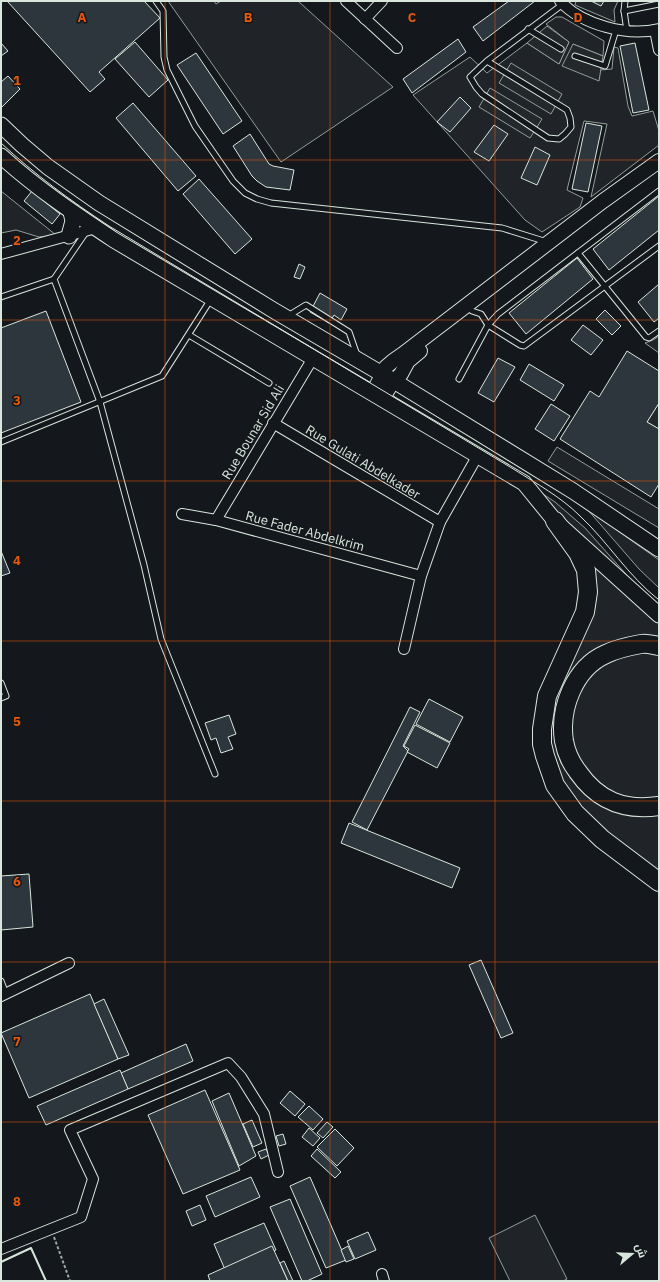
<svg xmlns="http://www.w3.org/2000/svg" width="660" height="1282" font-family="'IBM Plex Sans',Cairo,sans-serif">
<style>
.green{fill:#202428;stroke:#939e99}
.parking{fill:#24282b;stroke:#939e99}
.building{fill:#2c363c;stroke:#d8e6dc}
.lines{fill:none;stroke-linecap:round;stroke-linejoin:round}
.lane-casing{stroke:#d8e6dc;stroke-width:7}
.street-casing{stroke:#d8e6dc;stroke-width:12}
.secondary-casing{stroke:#d8e6dc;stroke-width:16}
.primary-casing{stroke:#d8e6dc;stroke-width:17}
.highway-casing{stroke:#d8e6dc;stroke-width:20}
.path{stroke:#9da8a2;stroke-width:2;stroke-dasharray:3 2;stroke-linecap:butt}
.lane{stroke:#14181c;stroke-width:5}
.street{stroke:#14181c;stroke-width:10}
.secondary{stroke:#14181c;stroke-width:14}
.primary{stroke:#14181c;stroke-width:15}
.highway{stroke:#14181c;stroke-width:18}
.tram{stroke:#d8e6dc;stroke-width:1}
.wall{stroke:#d8e6dc;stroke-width:2}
.grid{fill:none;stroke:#e8590c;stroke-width:1;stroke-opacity:0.55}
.labels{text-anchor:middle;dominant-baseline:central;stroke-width:3;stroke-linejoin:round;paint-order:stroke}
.street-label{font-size:13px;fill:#d8e6dc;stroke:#14181c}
.grid-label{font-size:13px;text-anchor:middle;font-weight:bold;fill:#e8590c;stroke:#14181c;stroke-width:3;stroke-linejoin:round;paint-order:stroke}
</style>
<rect width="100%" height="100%" fill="#14181c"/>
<g class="green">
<polygon points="168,1 214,1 216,4 221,1 298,1 393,87 281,162"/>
<polygon points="576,1 618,1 614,10 615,22 575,5"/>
<polygon points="556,17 562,17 604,41 603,56 573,44 599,79 600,70 612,69 614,47 618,48 628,106 632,116 653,111 659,131 659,145 591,197 607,124 584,121 567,190 583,198 580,207 542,232 525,220 413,95 470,57 487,73 527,43 559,64 569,42 546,24"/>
<polygon points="1,191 56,235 39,237 16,230 1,233"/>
<polygon points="659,336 659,353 645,343 653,340"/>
<polygon points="557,447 659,509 659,528 548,461"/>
<polygon points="531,486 555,502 585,528 633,582 594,550"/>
<polygon points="587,509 659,560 659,588 639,569"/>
<polygon points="585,553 659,623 659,641 604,649 555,738 557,750 561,763 571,779 582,791 593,799 659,814 659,871 640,858 583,814 552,762 549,710 584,630"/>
<polygon points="635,652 659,653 659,800 626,799 610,793 577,765 568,715 592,669"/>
<polygon points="535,1215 567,1279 563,1281 510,1281 489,1238"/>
</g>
<g class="parking">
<polygon points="547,26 569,42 559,64 527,43"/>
<polygon points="573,44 603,56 599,81 562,66"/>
<polygon points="511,63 562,94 551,114 499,83"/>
<polygon points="490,88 542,119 530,138 479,107"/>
<polygon points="659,403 659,429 647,422"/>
</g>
<g class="building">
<polygon points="7,1 144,1 160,18 99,72 105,79 90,92"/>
<polygon points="509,1 535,1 483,41 473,27"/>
<polygon points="591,1 604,1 601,6"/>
<polygon points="458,39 466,52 412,93 403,79"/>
<polygon points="135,42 168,80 149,97 115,59"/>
<polygon points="1,43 8,51 1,56"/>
<polygon points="635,43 649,110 633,113 620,46"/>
<polygon points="196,53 242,121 223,134 177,65"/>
<polygon points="8,76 20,89 1,108 1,82"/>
<polygon points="460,97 471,108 450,132 437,122"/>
<polygon points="133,103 196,176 178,191 116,118"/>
<polygon points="586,123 602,126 588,192 572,189"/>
<polygon points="494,125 508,134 489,161 474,152"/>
<polygon points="250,134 269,164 273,166 294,170 290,190 266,187 257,181 252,176 233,146"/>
<polygon points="535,147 550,155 537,185 521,178"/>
<polygon points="199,179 252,239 235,254 183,194"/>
<polygon points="32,191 60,214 52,224 24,201"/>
<polygon points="659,196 659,230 609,270 593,249"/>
<polygon points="577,258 593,279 526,334 509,313"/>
<polygon points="299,264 305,267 300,279 294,277"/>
<polygon points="659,284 659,318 654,322 638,302"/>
<polygon points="320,293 347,309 341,320 334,315 329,323 310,312"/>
<polygon points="605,310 621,326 612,335 596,319"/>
<polygon points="46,311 81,402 1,433 1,328"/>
<polygon points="583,325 603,340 591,355 571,340"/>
<polygon points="627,351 659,371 659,403 647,422 659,429 659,484 651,497 560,439 590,391 599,397"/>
<polygon points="498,358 515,367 494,402 478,393"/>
<polygon points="529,364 564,385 554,401 520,380"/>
<polygon points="551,404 570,416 554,441 535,429"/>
<polygon points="1,551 10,573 1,576"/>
<polygon points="429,699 463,717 450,742 416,724"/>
<polygon points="410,707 420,712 403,746 408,751 367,830 352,822"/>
<polygon points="229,715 236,734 228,737 233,749 221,753 216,738 211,740 205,723"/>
<polygon points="415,725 450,743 437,768 407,752 409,749 404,746"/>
<polygon points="349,823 460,868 452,888 341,843"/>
<polygon points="29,874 33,927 1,930 1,876"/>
<polygon points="481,960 513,1033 501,1038 469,965"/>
<polygon points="90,994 118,1059 29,1098 1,1033"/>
<polygon points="104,999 129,1055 118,1059 94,1004"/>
<polygon points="186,1044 193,1061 128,1089 121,1073"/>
<polygon points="120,1070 128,1089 46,1125 37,1106"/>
<polygon points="205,1090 240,1170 183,1194 148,1115"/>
<polygon points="290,1091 305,1104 295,1116 280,1103"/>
<polygon points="229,1093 256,1156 239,1166 212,1101"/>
<polygon points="309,1106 323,1119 313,1130 298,1117"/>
<polygon points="252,1120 262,1143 253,1147 243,1124"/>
<polygon points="327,1122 333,1127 323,1138 317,1133"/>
<polygon points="309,1128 320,1138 313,1146 302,1137"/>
<polygon points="335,1129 354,1148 337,1166 317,1147"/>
<polygon points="283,1134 286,1144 279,1146 276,1136"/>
<polygon points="266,1149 269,1155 261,1159 258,1152"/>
<polygon points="317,1149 341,1172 335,1178 311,1156"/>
<polygon points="251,1177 260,1197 215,1217 206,1196"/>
<polygon points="310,1177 346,1260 326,1268 290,1186"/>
<polygon points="290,1199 322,1274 307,1281 302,1281 270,1207"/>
<polygon points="200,1205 206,1220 192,1226 186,1211"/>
<polygon points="264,1223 276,1250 226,1272 214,1244"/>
<polygon points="368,1232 376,1250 355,1259 347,1241"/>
<polygon points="272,1246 288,1281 210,1281 208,1275"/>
<polygon points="348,1246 354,1259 346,1262 341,1250"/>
<polygon points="284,1261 293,1281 288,1281 280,1263"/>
</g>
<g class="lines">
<defs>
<g id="lane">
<polyline points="156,1 163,11 164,57 167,70 195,126 233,181 245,193 257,199 271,203 502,228 547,242"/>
<polyline points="625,1 624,11 627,31"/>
<polyline points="624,11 659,4"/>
<polyline points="528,29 561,49"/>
<polyline points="575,56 605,66 616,30"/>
<polyline points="487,61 567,110 570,118 571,127 565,134 559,139 548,138 482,94 476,87 470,77 487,61 563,4"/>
<polyline points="578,253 646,337 649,338 659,331"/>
<polyline points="54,279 86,232"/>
<polyline points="1,297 54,279 100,402 144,565 161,639 215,774"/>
<polyline points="472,311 481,314 488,325 520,345 524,346 659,246"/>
<polyline points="288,316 306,305 349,332 357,355"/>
<polyline points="189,335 269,383"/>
<polyline points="459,379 488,325 498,314 659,191"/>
<polyline points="1,442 162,376 211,299"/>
<polyline points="1,683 6,696 1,698"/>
<polyline points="1,981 6,994"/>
</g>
<g id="street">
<polyline points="346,1 397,48"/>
<path d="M560,1C582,25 628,37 659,29"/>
<polyline points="365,19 382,1"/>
<polyline points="655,30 659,50"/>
<polyline points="1,254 96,228"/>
<polyline points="273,423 440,522"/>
<polyline points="182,514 216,520 421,576"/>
<polyline points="216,520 313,358"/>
<polyline points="404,649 421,576 440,522 478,455"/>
<polyline points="1,996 69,963"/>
<polyline points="1,1249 81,1217 93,1179 70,1130 228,1063 241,1077 264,1114 278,1172"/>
<polyline points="382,1274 384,1281"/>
</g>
<g id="secondary">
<polyline points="373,393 386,367 393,361 403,354 603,201 659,161"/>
<polyline points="382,399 392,383 401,374 408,361 420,351"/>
</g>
<g id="primary">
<polyline points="1,125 22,145 48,167 99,203 273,310 394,381 573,491 659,549"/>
<path d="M1,156C36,188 75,214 114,240L524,483L555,521L659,615"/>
<polyline points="69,236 73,221 71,212"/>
</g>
<g id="highway">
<polyline points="555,521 578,553 586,570 588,592 585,612 547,696 542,729 542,744 545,756 555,785 575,813 602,839 659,882"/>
<path d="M659,646C653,645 647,643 641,644C630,646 616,649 606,654C574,668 559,709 564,741C566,752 571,763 578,772C598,801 624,811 659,806"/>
</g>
</defs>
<use href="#lane" class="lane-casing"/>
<use href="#street" class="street-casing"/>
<use href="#secondary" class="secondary-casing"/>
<use href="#primary" class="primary-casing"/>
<use href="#highway" class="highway-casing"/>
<polyline class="path" points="54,1237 70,1281"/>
<use href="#lane" class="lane"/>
<use href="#street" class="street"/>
<use href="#secondary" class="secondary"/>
<use href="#primary" class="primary"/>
<use href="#highway" class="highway"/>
<path class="tram" d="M1,143C34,174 71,201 109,226L515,470C537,484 561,497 580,516C608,542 628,576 659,600"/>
<polyline class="wall" points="1,1262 31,1248 46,1281"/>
</g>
<path class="grid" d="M165,1V1281M330,1V1281M495,1V1281M1,160H659M1,320H659M1,481H659M1,641H659M1,801H659M1,962H659M1,1122H659"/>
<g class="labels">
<g class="street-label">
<text transform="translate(253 432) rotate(-59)">Rue Bounar Sid Ali</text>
<text transform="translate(363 462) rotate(31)">Rue Gulati Abdelkader</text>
<text transform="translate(305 531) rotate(15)">Rue Fader Abdelkrim</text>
</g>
</g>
<g class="grid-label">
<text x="82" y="22">A</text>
<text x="248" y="22">B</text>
<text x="412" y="22">C</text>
<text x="578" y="22">D</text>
<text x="17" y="85">1</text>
<text x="17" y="245">2</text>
<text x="17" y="405">3</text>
<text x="17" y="565">4</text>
<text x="17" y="726">5</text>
<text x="17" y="886">6</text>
<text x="17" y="1046">7</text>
<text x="17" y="1206">8</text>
</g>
<rect width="660" height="1282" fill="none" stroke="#d8e6dc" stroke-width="4"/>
<g transform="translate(632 1254) rotate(71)" stroke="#14181c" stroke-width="3" paint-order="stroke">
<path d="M0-3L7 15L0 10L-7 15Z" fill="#d8e6dc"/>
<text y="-6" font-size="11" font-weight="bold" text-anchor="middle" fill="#d8e6dc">ش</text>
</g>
</svg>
